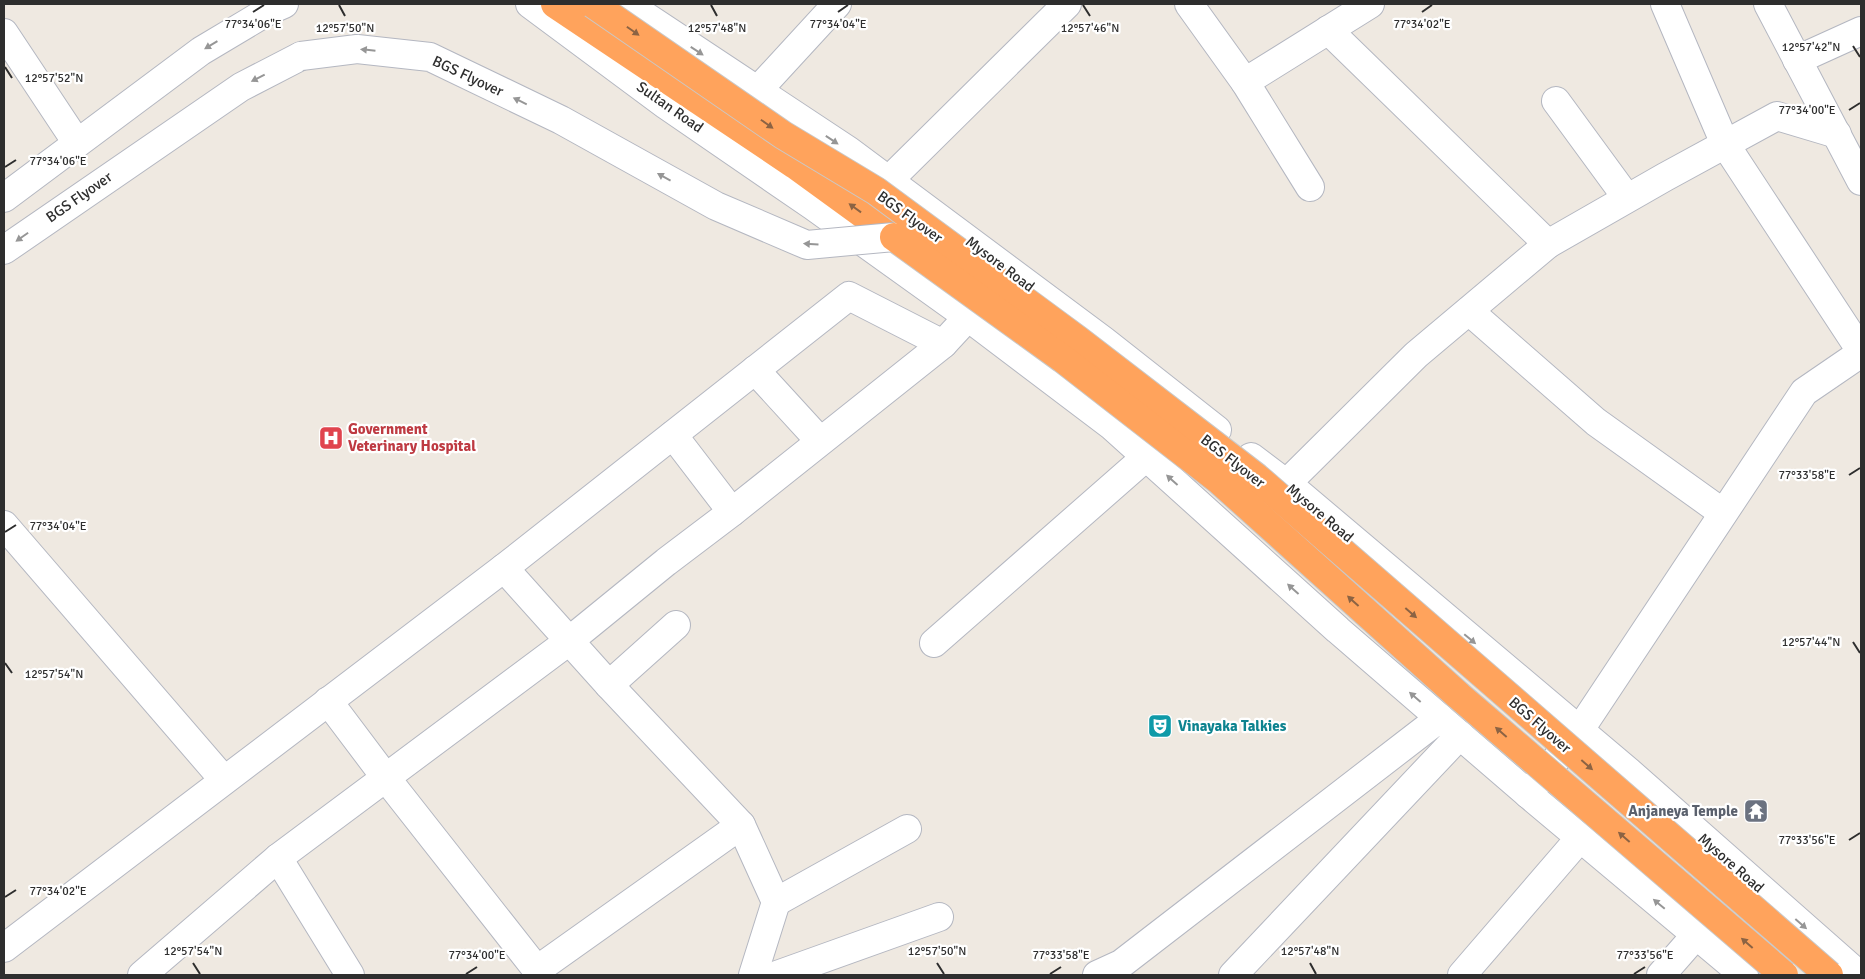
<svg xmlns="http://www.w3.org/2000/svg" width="1865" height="979" font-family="Signika,sans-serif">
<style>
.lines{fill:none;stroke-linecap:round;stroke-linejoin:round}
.street-casing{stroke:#b4b7c1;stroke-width:30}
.secondary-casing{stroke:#b4b7c1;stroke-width:30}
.highway-casing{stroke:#c9c9c9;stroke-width:30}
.street{stroke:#fff;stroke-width:28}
.secondary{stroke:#fff;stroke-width:28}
.highway{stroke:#ffa35c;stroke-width:28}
.secondary-bridge-casing{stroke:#b4b7c1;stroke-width:30;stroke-linecap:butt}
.highway-bridge-casing{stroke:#c9c9c9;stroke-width:30;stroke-linecap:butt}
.secondary-bridge{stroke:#fff;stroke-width:28}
.highway-bridge{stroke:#ffa35c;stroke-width:28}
.oneway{fill:#8c6343}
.oneway2{fill:#969696}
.ticks{fill:none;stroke:#2e2e2e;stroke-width:2}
.labels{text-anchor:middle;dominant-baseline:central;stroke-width:4.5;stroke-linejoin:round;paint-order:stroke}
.street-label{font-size:15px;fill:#2e2e2e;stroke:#fff}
.health-label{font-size:15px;font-weight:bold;fill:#be3a42;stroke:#fff;text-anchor:start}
.culture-label{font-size:15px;font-weight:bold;fill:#0d838f;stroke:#fff;text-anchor:start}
.worship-label{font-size:15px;font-weight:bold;fill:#5b616d;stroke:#fff;text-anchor:end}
.ticks-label{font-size:12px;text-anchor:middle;fill:#2e2e2e;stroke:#fff;stroke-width:4.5;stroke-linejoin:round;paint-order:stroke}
</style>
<rect width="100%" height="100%" fill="#efe9e1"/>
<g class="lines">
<defs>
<g id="street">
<polyline points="1189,4 1245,82 1370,4"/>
<polyline points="1665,4 1725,144 1861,351"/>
<polyline points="1768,4 1861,181"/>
<polyline points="1328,30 1548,244"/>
<polyline points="4,33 77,143"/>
<polyline points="1797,60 1861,31"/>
<polyline points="1245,82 1310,187"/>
<polyline points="757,91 837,4"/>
<polyline points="1556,101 1627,198"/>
<polyline points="888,181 1067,4"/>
<polyline points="1469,311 1596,422 1723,513"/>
<polyline points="755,370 820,441"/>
<polyline points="673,435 732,512"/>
<polyline points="1286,484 1416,355 1548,244 1665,177 1777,116 1837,134"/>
<polyline points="4,525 224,780"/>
<polyline points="504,568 609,685 741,825 776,902 753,975"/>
<polyline points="934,643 1146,457"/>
<polyline points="609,685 676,625"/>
<polyline points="328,701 386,778 537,970"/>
<polyline points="1528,794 1579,731 1804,392 1861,353"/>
<polyline points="278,858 350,975"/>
<polyline points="776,902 907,829"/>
<polyline points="4,948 504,568 849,296 943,344 968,317"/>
<polyline points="142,975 278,858 569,641 666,562 732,512 943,344"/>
<polyline points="540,975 537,970 741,825"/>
<polyline points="777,975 939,917"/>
<polyline points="1097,975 1121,964 1440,718"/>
<polyline points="1233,975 1460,735"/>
<polyline points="1462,975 1580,838"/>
<polyline points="1661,975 1696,935"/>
</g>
<g id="secondary">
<polyline points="530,4 666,105 813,206 968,317 1112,426 1338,630 1528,794 1744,975"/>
<polyline points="627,4 849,151 1104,341 1217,430"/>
<polyline points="4,198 201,51 268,11 284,4"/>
<polyline points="4,250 241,87 301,56"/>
<polyline points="1251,457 1296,491 1629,772 1859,975"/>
</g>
<polyline id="highway" points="555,4 795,165 894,237"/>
</defs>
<use href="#street" class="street-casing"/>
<use href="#secondary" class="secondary-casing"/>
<use href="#highway" class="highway-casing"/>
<use href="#street" class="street"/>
<use href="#secondary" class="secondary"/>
<use href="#highway" class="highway"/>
<defs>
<polyline id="secondary-bridge" points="301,56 357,49 430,57 561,120 716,206 807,245 894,237"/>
<g id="highway-bridge">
<polyline points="593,4 783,135 876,191 1078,340 1256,477 1829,975"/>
<polyline points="894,237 1063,359 1220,481 1459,696 1784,975"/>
</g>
</defs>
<use href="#secondary-bridge" class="secondary-bridge-casing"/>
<use href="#highway-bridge" class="highway-bridge-casing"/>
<use href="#secondary-bridge" class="secondary-bridge"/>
<use href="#highway-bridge" class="highway-bridge"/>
</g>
<defs><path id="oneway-solid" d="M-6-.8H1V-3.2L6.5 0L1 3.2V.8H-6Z" transform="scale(1.25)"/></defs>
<g class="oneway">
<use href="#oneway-solid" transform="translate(633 31) rotate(35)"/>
<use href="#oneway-solid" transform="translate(767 124) rotate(35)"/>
<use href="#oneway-solid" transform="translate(855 208) rotate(-144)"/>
<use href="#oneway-solid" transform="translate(1353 601) rotate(-138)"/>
<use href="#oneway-solid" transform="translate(1411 613) rotate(41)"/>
<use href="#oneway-solid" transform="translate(1501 732) rotate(-139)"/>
<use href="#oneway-solid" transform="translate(1587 765) rotate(41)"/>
<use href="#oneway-solid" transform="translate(1624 837) rotate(-139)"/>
<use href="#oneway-solid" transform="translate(1747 943) rotate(-139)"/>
</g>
<g class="oneway2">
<use href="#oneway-solid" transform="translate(211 45) rotate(149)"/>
<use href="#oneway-solid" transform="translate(368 50) rotate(-174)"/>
<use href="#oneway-solid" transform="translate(697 51) rotate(33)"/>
<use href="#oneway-solid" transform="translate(258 78) rotate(153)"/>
<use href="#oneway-solid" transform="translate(520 101) rotate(-154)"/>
<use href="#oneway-solid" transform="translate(832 140) rotate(34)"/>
<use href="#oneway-solid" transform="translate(664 177) rotate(-151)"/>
<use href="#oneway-solid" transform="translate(22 237) rotate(145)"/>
<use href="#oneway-solid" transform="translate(811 244) rotate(-177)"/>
<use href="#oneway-solid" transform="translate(1172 480) rotate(-138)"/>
<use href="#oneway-solid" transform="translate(1293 589) rotate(-138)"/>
<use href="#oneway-solid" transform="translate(1470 639) rotate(40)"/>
<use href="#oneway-solid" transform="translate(1415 697) rotate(-139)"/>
<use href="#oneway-solid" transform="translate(1659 904) rotate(-140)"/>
<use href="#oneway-solid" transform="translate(1801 924) rotate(41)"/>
</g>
<path class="ticks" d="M339,5L345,16M711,5L717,16M1083,5L1090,16M253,12L264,5M838,12L848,5M1422,12L1432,5M1853,46L1860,57M5,67L12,78M1849,110L1860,103M5,167L16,160M1849,475L1860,468M5,532L16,525M1853,642L1860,653M5,663L12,673M1849,840L1860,833M5,897L16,890M193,963L200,974M937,963L944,974M1310,963L1316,974M466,974L477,967M1050,974L1061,967M1634,974L1645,967"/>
<defs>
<symbol id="hospital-square" viewBox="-11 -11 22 22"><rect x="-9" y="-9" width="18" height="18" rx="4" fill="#e0444e" stroke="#fff"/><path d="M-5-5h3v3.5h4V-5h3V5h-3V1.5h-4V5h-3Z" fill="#fff"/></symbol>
<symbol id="theatre-square" viewBox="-11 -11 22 22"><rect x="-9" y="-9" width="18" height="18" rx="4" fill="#0f9aa8" stroke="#fff"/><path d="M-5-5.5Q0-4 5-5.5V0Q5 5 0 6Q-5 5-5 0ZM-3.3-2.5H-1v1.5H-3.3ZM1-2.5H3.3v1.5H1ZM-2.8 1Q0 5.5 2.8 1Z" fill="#fff"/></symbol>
<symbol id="temple-square" viewBox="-11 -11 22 22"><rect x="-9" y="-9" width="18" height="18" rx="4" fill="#6b7280" stroke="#fff"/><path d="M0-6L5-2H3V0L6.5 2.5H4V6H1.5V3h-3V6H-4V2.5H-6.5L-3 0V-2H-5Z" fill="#fff"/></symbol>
</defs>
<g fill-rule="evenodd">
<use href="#hospital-square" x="317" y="424" width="28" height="28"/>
<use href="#theatre-square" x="1146" y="712" width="28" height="28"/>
<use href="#temple-square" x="1742" y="797" width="28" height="28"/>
</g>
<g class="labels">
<g class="street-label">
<text transform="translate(468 76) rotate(25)">BGS Flyover</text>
<text transform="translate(670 107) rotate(35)">Sultan Road</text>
<text transform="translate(79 197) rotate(-35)">BGS Flyover</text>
<text transform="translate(910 217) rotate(36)">BGS Flyover</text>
<text transform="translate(1000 264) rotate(37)">Mysore Road</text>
<text transform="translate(1233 461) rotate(38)">BGS Flyover</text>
<text transform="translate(1320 513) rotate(40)">Mysore Road</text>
<text transform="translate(1540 725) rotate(41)">BGS Flyover</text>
<text transform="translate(1731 863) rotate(41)">Mysore Road</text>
</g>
<g class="health-label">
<text x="348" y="429">Government<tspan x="348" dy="17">Veterinary Hospital</tspan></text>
</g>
<g class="culture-label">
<text x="1178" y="726">Vinayaka Talkies</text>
</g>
<g class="worship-label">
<text x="1738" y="811">Anjaneya Temple</text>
</g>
</g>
<g class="ticks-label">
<text x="1422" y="28">77°34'02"E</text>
<text x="253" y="28">77°34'06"E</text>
<text x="838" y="28">77°34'04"E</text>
<text x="345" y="32">12°57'50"N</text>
<text x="717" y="32">12°57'48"N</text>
<text x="1090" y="32">12°57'46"N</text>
<text x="1811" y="51">12°57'42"N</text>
<text x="54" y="82">12°57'52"N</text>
<text x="1807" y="114">77°34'00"E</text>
<text x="58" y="165">77°34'06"E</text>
<text x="1807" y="479">77°33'58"E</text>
<text x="58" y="530">77°34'04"E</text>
<text x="1811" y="646">12°57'44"N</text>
<text x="54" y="678">12°57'54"N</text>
<text x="1807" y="844">77°33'56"E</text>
<text x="58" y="895">77°34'02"E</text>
<text x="193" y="955">12°57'54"N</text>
<text x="937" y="955">12°57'50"N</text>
<text x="1310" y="955">12°57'48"N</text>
<text x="477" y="959">77°34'00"E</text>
<text x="1061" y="959">77°33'58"E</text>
<text x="1645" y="959">77°33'56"E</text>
</g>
<rect width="1865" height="979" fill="none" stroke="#2e2e2e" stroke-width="10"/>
</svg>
